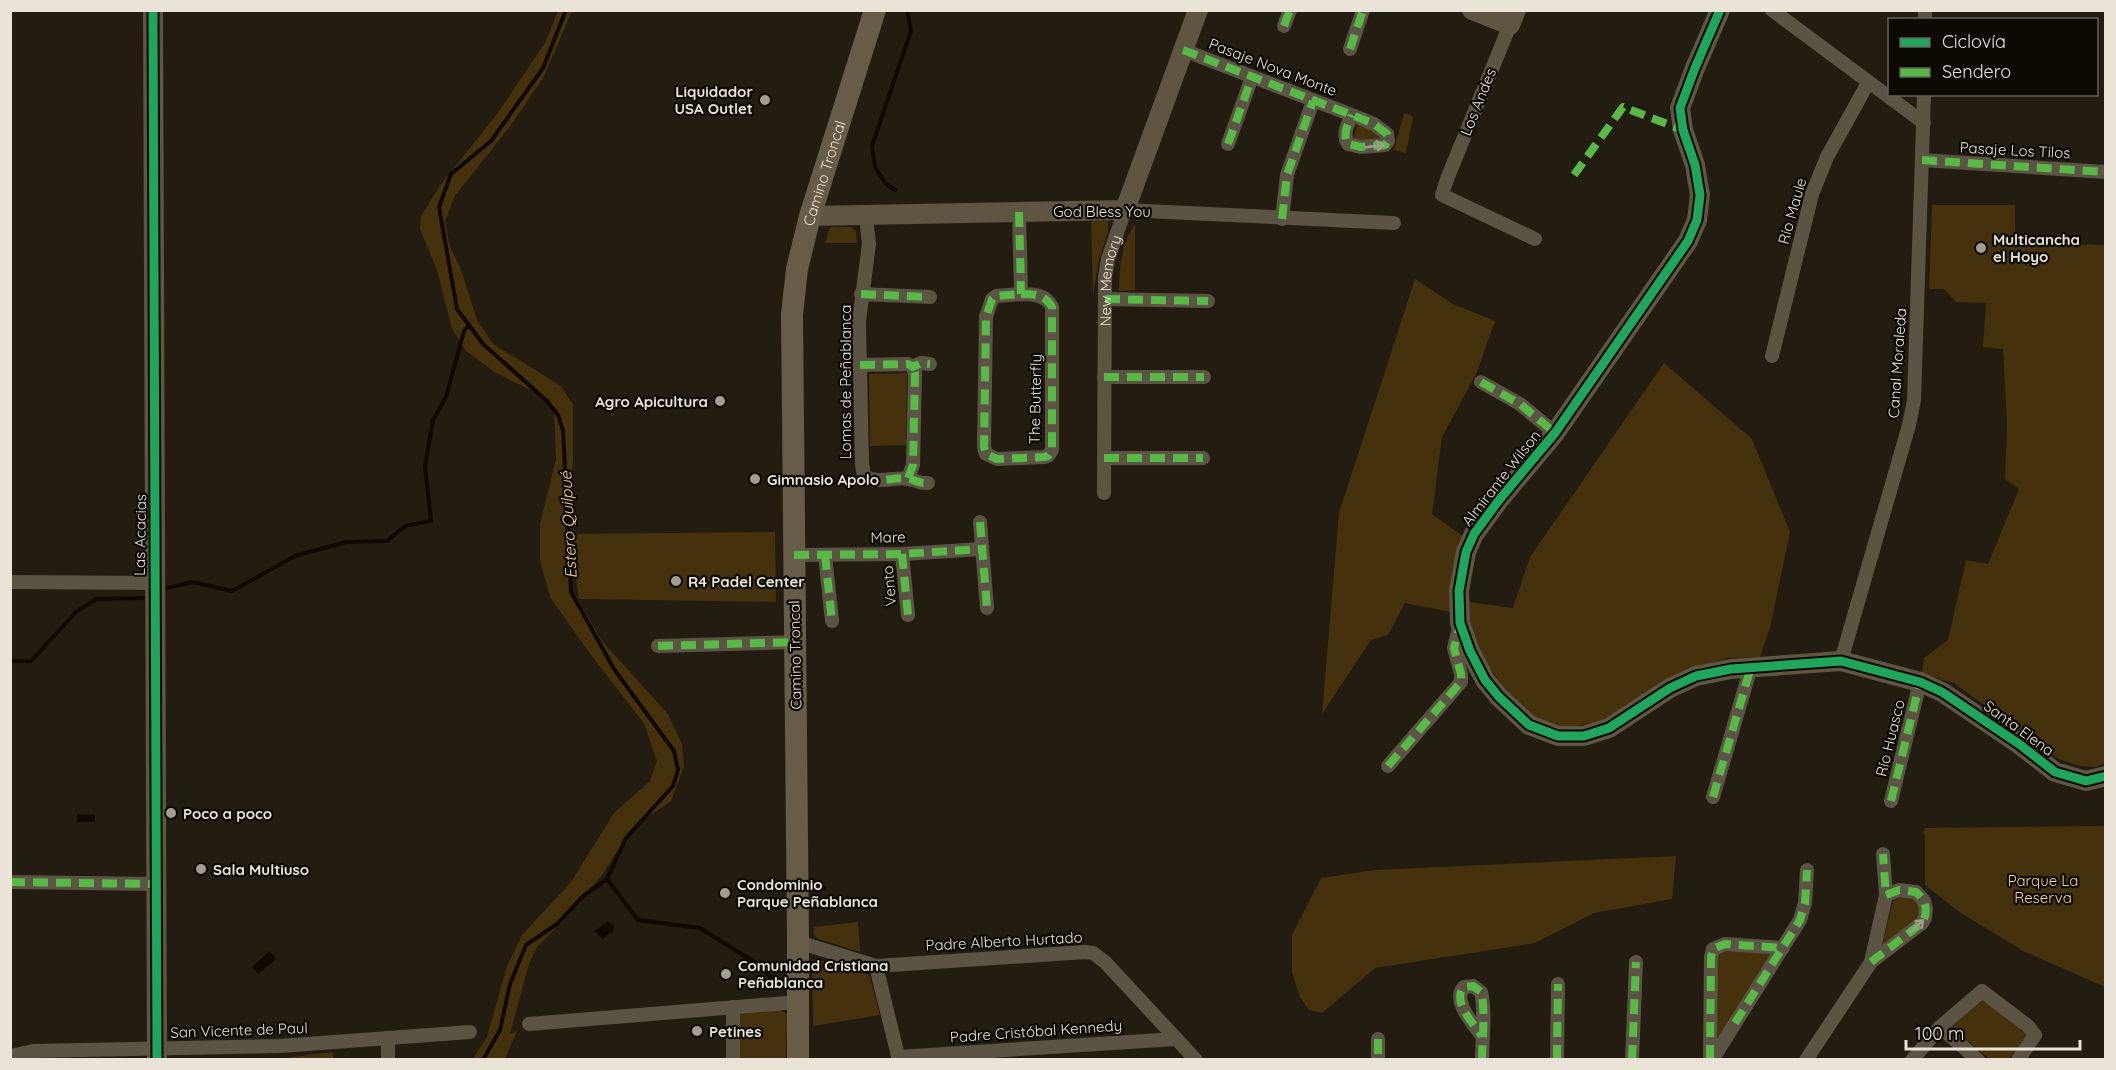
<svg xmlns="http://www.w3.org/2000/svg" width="2116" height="1070" font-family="Quicksand,sans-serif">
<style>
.green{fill:#45320d}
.water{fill:#110802}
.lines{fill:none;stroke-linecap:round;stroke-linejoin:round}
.stream{stroke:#110802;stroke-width:4}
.street{stroke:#5b5445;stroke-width:14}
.secondary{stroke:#5e5543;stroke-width:20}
.primary{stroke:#665c47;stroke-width:22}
.quiet{stroke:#58b947;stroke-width:8;stroke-dasharray:15 8;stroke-linecap:butt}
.cycleway-casing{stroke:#0d0903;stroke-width:13}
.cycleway{stroke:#20a55d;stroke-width:9}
.oneway{stroke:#a29c8e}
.poi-dot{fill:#a49d92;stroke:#0d0903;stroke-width:2}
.labels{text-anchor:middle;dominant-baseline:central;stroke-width:4.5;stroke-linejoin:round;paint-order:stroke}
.street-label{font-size:15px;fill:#eae3d7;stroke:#0d0903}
.poi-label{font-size:15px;font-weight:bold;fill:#eae3d7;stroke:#0d0903;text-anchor:start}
.park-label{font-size:15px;fill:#f9d391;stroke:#0d0903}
.water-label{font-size:16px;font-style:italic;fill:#f8d290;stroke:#0d0903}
</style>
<rect width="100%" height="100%" fill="#221c11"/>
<g class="green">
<polygon points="558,11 572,11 543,78 511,125 454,197 445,222 450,247 460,267 477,320 493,344 561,386 573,405 573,461 565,522 566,558 573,591 602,641 668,714 682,744 684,767 671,801 632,828 602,875 562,922 537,947 529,964 510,1034 517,1031 505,1059 473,1059 487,1037 507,966 522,935 571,882 614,813 650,781 657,761 645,725 588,651 550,597 540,561 540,524 556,459 554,409 549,399 496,373 466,351 452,329 437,270 420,229 421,216 439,187 497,114 545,43"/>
<polygon points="1404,113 1413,117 1406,153 1394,150"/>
<polygon points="1358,123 1383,134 1382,140 1377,144 1353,139"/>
<polygon points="1932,205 2015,205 2015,242 2105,245 2105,763 2096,767 2080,766 2059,759 1954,683 1922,674 1924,658 1948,640 1966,560 1988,564 2019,489 2005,479 2007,425 2003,349 1983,347 1986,303 1956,302 1944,289 1929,289"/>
<polygon points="1091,221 1108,221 1108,233 1099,260 1093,296"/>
<path d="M1135,224V290L1119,291C1119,267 1121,245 1135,224Z"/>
<polygon points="830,227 851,227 856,232 857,243 825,243"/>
<polygon points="1415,279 1453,304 1495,321 1477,372 1442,437 1432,514 1464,537 1452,571 1451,612 1405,603 1388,635 1371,640 1322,714 1339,513"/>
<polygon points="1664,363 1752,439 1790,532 1770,628 1760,657 1727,658 1681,674 1604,721 1566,728 1537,720 1513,700 1487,664 1468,620 1469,602 1513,608 1530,557"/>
<polygon points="907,373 906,445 870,446 869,374"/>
<polygon points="775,532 776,602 579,599 574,564 574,534"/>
<polygon points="2105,826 2105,987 2023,951 1958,911 1925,885 1925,836 1923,831 1925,831 1925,828"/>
<polygon points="1676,856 1672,899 1594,913 1535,943 1375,968 1322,1013 1309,1010 1300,997 1292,972 1292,935 1321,878 1375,870"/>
<polygon points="1903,896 1913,897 1921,906 1919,919 1881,950 1893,901"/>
<polygon points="858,922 860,952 819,939 814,935 814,927"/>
<polygon points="1718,951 1773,952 1717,1041"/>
<polygon points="820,960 864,972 870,977 880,1015 813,1026 812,966"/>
<polygon points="1978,999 1987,1001 2028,1036 2009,1059 1990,1059 1951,1028"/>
<polygon points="779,1010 787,1014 786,1059 736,1059 736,1018 741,1013"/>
<polygon points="333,1052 333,1059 291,1059 291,1057"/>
</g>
<g class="water">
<polygon points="77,814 95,815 95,822 77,822"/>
<polygon points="608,921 614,926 613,931 602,939 595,931"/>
<polygon points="270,951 276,959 258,974 252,967"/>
</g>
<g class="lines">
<g class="stream">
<polyline points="895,190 886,184 875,167 872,146 911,31 907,10"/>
<polyline points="167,588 193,582 232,591 295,556 346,542 387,541 405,526 431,521 425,466 433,420 446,397 464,331 469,325"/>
<polyline points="10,661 31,661 76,612 96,599 143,598"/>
<polyline points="607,879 638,920 700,928 756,963 776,981 782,982"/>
<polyline points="814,889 824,888"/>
<polyline points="483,1060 500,1030 510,984 526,945 557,924 583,896 607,879 626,838 673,786 678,770 674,751 614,669 571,592 563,430 558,415 547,401 483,344 457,309 439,207 451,174 491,141 543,68 566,10"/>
</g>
<g class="street">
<polyline points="1772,10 1924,123"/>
<polyline points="1925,20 1925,10"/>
<polyline points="1510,25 1447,179 1442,195 1535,239"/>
<polyline points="1284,26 1290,10"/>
<polyline points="1350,49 1363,10"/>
<path d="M1183,50L1352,115L1374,124L1387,134L1388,141L1385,145L1361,147L1348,144C1342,134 1348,124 1352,115"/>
<polyline points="1228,144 1252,77"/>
<polyline points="1922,160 2106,172"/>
<polyline points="1019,212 1021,294"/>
<path d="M866,216L869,244L859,321L862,464L864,476C880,485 893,476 909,479C916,480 919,484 928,483"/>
<polyline points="1282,219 1287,175 1313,101"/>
<polyline points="861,294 930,297"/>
<path d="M1021,294C1034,294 1046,295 1052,307V450L1048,456L1044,457L997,459L986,454L984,447L986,317L992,299L996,296Z"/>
<polyline points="1105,299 1208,301"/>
<polyline points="1772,356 1812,194 1827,157 1868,83"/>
<polyline points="860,365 908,364 913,367 921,363 930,364"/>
<polyline points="1104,377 1204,377"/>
<polyline points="1481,382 1520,404 1555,433"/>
<polyline points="1104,458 1203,458"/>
<polyline points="908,478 913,465 915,374 913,367"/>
<path id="s1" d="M1104,493L1105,277L1108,259L1125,210L1394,223"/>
<polyline points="980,522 987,608"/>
<polyline points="902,554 908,615"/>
<polyline points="794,555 902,554 982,549"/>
<polyline points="825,555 832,621"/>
<polyline points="10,582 154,583"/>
<polyline points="658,646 795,642"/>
<polyline points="1841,661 1909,425 1914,400 1924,94"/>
<polyline points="1388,766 1461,682 1461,674 1454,648 1460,624"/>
<polyline points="1713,797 1751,667"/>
<polyline points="1891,801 1920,682"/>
<polyline points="10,882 157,884"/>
<polyline points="798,942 876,966 1085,952 1093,953 1105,962 1196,1060"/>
<polyline points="1871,962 1886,895 1883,854"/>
<polyline points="876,966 899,1060"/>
<polyline points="733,1007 733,1060"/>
<polyline points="529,1024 798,1002"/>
<polyline points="1940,1027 1978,1060"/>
<polyline points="388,1038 388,1060"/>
<polyline points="1378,1039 1378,1060"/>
<polyline points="10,1056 33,1051 280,1046 470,1032"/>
<polyline points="898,1057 1176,1039"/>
<path d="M1482,1060C1482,1038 1486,1013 1481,992L1473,986L1464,987C1451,1001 1474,1024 1482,1036"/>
<polyline points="1557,1060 1558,984"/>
<polyline points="1632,1060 1636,962"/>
<polyline points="1710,1060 1711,957 1713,949 1725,944 1783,948"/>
<polyline points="1712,1060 1800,920 1805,903 1807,870"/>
<polyline points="1806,1060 1871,962 1922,923 1925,918 1926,909 1924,901 1916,892 1899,890 1886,895"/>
<polyline points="1912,1060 1940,1027 1982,991 2028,1026 2035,1035 2018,1060"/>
</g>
<g class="secondary">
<polyline points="153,10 157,1060"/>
<polyline points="1472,10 1510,25 1516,10"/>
<polyline points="1720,10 1695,68 1680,108 1683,130 1695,165 1700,195 1697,220 1688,241 1555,433 1499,500 1474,534 1466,552 1459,591 1460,623 1470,651 1485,680 1499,697 1529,725 1558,736 1584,736 1609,728 1670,688 1696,676 1731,669 1841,661 1920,682 1942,692 2019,744 2055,772 2086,781 2106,776"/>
<polyline points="810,216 1125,210 1198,10"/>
</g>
<path class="primary" id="s2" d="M798,1060V942L792,314L797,269L810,216L875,10"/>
<g class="quiet">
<polyline points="1284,26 1290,10"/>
<polyline points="1350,49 1363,10"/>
<path d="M1183,50L1352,115L1374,124L1387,134L1388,141L1385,145L1361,147L1348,144C1342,134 1348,124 1352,115"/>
<polyline points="1228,144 1252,77"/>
<polyline points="1922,160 2106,172"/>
<polyline points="1574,175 1623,107 1683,130"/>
<polyline points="1019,212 1021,294"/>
<polyline points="1282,219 1287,175 1313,101"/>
<polyline points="861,294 930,297"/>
<path d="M1021,294C1034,294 1046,295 1052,307V450L1048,456L1044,457L997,459L986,454L984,447L986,317L992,299L996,296Z"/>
<polyline points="1105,299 1208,301"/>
<polyline points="860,365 908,364 913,367 921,363 930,364"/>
<polyline points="1104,377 1204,377"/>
<polyline points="1481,382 1520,404 1555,433"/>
<polyline points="1104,458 1203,458"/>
<path d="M864,476C880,485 893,476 909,479C916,480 919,484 928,483"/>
<polyline points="908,478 913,465 915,374 913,367"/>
<polyline points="980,522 987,608"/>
<polyline points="902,554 908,615"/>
<polyline points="794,555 902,554 982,549"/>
<polyline points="825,555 832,621"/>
<polyline points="658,646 795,642"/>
<polyline points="1388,766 1461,682 1461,674 1454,648 1460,625"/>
<polyline points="1713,797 1751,667"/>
<polyline points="1891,801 1920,682"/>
<polyline points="10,882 157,884"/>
<path d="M1871,962L1922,923C1929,911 1926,901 1916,892L1899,890L1886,895L1883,854"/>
<polyline points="1735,1023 1800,920 1805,903 1807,870"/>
<polyline points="1378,1039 1378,1060"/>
<path d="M1482,1060C1482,1038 1486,1013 1481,992L1473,986L1464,987C1451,1001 1474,1024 1482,1036"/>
<polyline points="1557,1060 1558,984"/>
<polyline points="1632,1060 1636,962"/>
<polyline points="1710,1060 1711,957 1713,949 1725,944 1783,948"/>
</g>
<defs>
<g id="cycleway">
<polyline points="153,10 157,1060"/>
<polyline points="1720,10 1695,68 1680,108 1683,130 1695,165 1700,195 1697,220 1688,241 1555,433 1499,500 1474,534 1466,552 1459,591 1460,623 1470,651 1485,680 1499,697 1529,725 1558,736 1584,736 1609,728 1670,688 1696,676 1731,669 1841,661 1920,682 1942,692 2019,744 2055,772 2086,781 2106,776"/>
</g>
</defs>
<use href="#cycleway" class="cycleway-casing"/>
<use href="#cycleway" class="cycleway"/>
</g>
<defs><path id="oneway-shaft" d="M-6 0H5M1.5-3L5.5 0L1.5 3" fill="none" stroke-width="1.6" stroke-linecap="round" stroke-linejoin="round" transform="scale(1.5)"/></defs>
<g class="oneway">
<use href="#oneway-shaft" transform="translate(1375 146) rotate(-8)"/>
<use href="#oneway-shaft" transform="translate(1917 926) rotate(-44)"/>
</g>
<g class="poi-dot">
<circle cx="765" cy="100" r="6"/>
<circle cx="1981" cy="248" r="6"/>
<circle cx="720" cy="401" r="6"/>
<circle cx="755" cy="479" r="6"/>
<circle cx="676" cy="581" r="6"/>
<circle cx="171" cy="813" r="6"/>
<circle cx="201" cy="869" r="6"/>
<circle cx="725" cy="893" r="6"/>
<circle cx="726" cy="974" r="6"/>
<circle cx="697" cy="1031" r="6"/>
</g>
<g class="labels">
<g class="street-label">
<text transform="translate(1273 67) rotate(21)">Pasaje Nova Monte</text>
<text transform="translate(1478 102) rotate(-68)">Los Andes</text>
<text transform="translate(2015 150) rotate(3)">Pasaje Los Tilos</text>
<text stroke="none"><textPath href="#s2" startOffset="891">Camino Troncal</textPath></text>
<text x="1102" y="211">God Bless You</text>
<text transform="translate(1792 211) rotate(-74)">Río Maule</text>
<text stroke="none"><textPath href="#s1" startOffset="213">New Memory</textPath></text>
<text transform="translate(1897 363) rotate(-86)">Canal Moraleda</text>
<text transform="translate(845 382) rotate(-90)">Lomas de Peñablanca</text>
<text transform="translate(1035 399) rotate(-89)">The Butterfly</text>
<text transform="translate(1501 478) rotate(-52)">Almirante Wilson</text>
<text transform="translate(140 535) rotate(-89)">Las Acacias</text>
<text transform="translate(888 537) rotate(-1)">Mare</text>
<text transform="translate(889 586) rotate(-95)">Vento</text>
<text transform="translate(795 655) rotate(-91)">Camino Troncal</text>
<text transform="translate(2019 728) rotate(36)">Santa Elena</text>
<text transform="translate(1890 738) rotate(-76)">Río Huasco</text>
<text transform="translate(1004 941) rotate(-3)">Padre Alberto Hurtado</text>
<text transform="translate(239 1030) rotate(-2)">San Vicente de Paul</text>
<text transform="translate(1036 1031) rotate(-4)">Padre Cristóbal Kennedy</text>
</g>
<g class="poi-label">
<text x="753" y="91" text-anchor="end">Liquidador<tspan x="753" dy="17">USA Outlet</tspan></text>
<text x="1993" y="239">Multicancha<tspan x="1993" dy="17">el Hoyo</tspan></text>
<text x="708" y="401" text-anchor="end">Agro Apicultura</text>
<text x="767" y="479">Gimnasio Apolo</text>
<text x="688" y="581">R4 Padel Center</text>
<text x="183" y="813">Poco a poco</text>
<text x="213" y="869">Sala Multiuso</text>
<text x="737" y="884">Condominio<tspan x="737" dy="17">Parque Peñablanca</tspan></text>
<text x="738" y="965">Comunidad Cristiana<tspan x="738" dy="17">Peñablanca</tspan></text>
<text x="709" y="1031">Petines</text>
</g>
<g class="park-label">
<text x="2043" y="880">Parque La<tspan x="2043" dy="17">Reserva</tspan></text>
</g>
<g class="water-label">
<text transform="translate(568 525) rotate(-93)">Estero Quilpué</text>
</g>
</g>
<rect width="2116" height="1070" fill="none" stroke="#eae3d7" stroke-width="24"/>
<rect x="1888" y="18" width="210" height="78" fill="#0d0903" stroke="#656058" stroke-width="1.5"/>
<rect x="1900" y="38" width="30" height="9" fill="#20a55d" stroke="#656058" stroke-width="1.5"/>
<text x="1942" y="48" font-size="18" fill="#eae3d7">Ciclovía</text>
<rect x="1900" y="68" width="30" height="9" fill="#58b947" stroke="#656058" stroke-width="1.5"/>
<text x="1942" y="78" font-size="18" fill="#eae3d7">Sendero</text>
<path d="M1906 1040v9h174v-9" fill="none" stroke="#eae3d7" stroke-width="3"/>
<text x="1915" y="1040" font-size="18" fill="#eae3d7" stroke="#0d0903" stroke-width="4.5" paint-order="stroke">100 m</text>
</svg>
